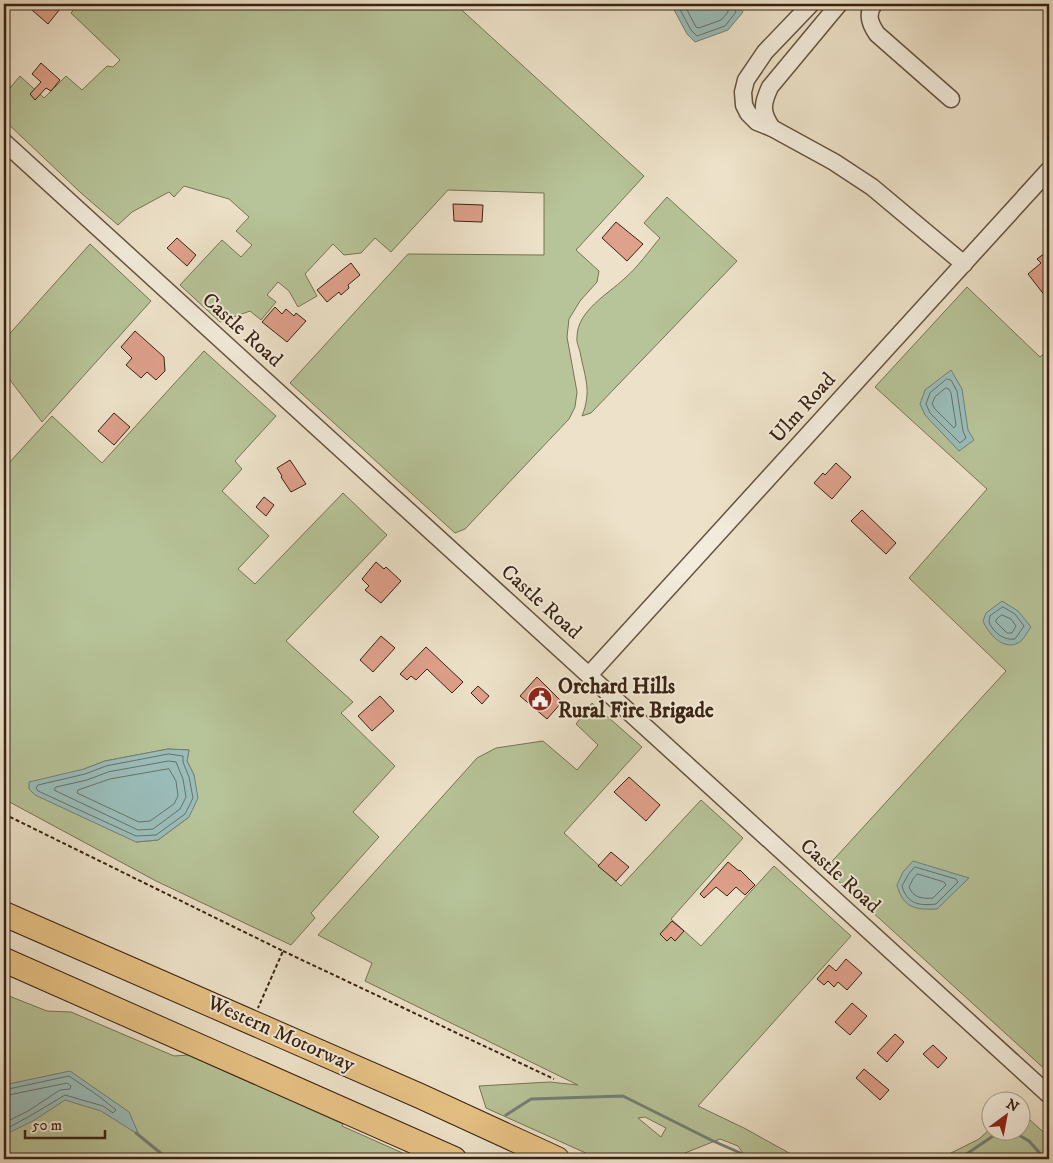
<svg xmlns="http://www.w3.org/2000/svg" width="1053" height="1163" font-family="'IM FELL DW Pica',serif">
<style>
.green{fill:#b7c398;stroke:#787355;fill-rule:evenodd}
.water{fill:#9abdba;stroke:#737f77}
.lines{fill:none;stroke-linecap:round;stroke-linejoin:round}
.shore{stroke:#6a7066;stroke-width:1}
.stream{stroke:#737f77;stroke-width:3}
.building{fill:#dfa08c;stroke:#392312}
.minor-casing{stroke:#665340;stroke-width:19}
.highway-casing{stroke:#392312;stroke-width:26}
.path{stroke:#392312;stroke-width:2;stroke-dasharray:4 2.5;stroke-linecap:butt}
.minor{stroke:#f3ecdc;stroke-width:16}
.highway{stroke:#e6c184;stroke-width:24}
.labels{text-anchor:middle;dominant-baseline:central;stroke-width:4;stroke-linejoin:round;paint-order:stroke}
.street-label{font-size:21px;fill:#392312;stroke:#f3ecdc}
.poi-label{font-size:21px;font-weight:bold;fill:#392312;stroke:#f3ecdc;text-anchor:start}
</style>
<rect width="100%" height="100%" fill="#ede2c9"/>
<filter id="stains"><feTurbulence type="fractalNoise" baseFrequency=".004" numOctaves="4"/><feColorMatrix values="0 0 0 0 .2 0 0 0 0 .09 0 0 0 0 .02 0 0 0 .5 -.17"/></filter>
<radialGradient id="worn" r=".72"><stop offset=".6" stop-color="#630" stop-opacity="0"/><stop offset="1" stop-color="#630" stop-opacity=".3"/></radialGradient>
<g class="green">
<polygon points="70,4 455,4 644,176 576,250 599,271 597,282 580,301 569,319 567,337 577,392 575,407 569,419 465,529 455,533 290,383 408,254 544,255 544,193 448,190 391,252 375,238 361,253 344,255 333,244 305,274 317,296 298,307 289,291 278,282 267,295 276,302 261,320 250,311 220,322 180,285 222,240 241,257 252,245 236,231 249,217 229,199 184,186 174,197 169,192 132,212 118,225 81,193 4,120 4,95 20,76 44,98 66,76 82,90 107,66 113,67 120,60 71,13 75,8"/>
<path d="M667,197L737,261L591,413L582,416C592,391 585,378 580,352C579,347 576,342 577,337C577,311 608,294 624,279C638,267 649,251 660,238L644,223Z"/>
<polygon points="90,244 151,301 42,422 4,372 4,340"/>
<polygon points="967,287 1040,357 1049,349 1049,1073 825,869 1006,671 909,578 987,489 875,387"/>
<path d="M204,351L276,416L235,461L242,469L222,491L269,536L238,569L255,584L343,493L387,535L286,641L353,702L341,713L395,766L353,812L379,837L311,913L315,918L291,945L156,881L4,799V463L7,465L52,416L102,463ZM168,749L189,750L187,761L194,775L189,817L158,840L136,842L84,769L105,761Z"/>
<path d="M592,703L642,747L564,833L621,886L701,800L743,838L671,919L701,946L774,866L851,936L698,1106L744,1128L800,1159H747L738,1146L720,1139L685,1153L706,1159H599L486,1108L479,1086L550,1082L578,1085L365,981L372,963L318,935L477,758L496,748L543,741L577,770L598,745L576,724ZM645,1117L666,1128L661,1137L638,1118Z"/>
<polygon points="4,994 47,1011 71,1012 174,1056 188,1055 343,1124 342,1126 416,1159 4,1159"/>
<polygon points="1021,1112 1049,1137 1049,1159 939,1159 979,1139 990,1129 990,1130 1020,1130"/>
</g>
<g class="water">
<polygon points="671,4 737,4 743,12 728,30 695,42 687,34"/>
<polygon points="951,370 962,389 968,430 974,440 959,451 925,415 920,404 925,390"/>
<path d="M1002,601L1018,611L1031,627C1027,632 1023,641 1018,643C1003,651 988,633 983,621L986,613Z"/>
<polygon points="168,749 189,750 187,761 194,775 198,798 189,817 158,840 136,842 35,795 29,789 29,782 84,769 105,761"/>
<path d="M913,861L969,878L937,909C915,910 903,908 897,885L903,872Z"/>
<polygon points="70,1071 129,1112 139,1135 101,1111 65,1100 33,1121 4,1135 4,1085"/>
</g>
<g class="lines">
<g class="shore">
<polyline points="677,4 691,30 697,36 725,26 736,12 733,4"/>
<polyline points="684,4 696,27 699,28 721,20 728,12 727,4"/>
<polygon points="947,379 951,380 957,391 963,431 966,438 960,443 930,413 926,404 930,393"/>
<polygon points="946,388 949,389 951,393 956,425 954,428 935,409 932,404 935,397"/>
<path d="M1003,607L1015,614L1024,626L1015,639C1004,641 993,632 989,622L990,616Z"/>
<polygon points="1002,615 1011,619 1016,626 1012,633 1007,633 996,622 996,620"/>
<polygon points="169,754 183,756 183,762 189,777 193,798 185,814 156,835 136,836 38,791 36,788 38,785 85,774 106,766"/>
<polygon points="169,761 176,762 183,779 186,797 180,809 153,829 138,830 54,790 56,787 87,780 108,772"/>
<polygon points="169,769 176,781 178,796 174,804 150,821 139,822 77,793 78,790 110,779"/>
<path d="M915,867L956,879L958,882L936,904C919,906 907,904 902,886L908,875Z"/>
<path d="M918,874L944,882L946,885L933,898C923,899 913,898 909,887L913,879Z"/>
<polyline points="4,1090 69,1076 100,1097 116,1110 113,1113 103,1106 65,1095 30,1116 4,1130"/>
<polyline points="4,1096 67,1083 71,1086 70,1089 60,1090 28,1111 4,1123"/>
</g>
<g class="stream">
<polyline points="506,1115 531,1099 623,1096 711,1140 754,1159"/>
<polyline points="1010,1130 1029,1141 1045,1159"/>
<polyline points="136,1133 168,1159"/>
<polyline points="959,1159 1002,1130"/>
</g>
</g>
<g class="building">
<polygon points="37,4 64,4 48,24 32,10"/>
<polygon points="41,63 60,80 51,91 46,88 35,100 30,94 41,82 32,74"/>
<polygon points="453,204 483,205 482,222 454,221"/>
<polygon points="616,222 643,244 627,261 602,238"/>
<polygon points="177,238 196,255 187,266 167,248"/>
<polygon points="1045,253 1048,257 1049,256 1049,301 1028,274 1041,263 1037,259"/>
<polygon points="351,263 360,275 348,285 349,288 341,295 339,292 327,302 317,290"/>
<polygon points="275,307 282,314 286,309 294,316 296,313 306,321 287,342 262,322"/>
<polygon points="135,331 164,357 165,371 156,380 147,372 141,378 126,365 132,358 121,347"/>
<polygon points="114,413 130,427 114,445 98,431"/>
<polygon points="290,460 306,484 291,492 281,477 282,476 277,468"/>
<polygon points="836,463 851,477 832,499 814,483 823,473 825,475"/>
<polygon points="264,497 274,505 266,516 256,507"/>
<polygon points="862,510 896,543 886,554 851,521"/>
<polygon points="376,562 384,569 386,567 401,581 381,603 365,590 369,586 362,579"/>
<polygon points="381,636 395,648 373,672 360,660"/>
<polygon points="426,647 463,682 452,693 427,669 416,680 411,676 407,680 400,674"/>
<polygon points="537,677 562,702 547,719 520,696"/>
<polygon points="478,686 489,696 482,704 471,693"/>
<polygon points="380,696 394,711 372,731 358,716"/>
<polygon points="629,777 660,805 646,821 614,792"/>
<polygon points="611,852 629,867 616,881 598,866"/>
<polygon points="728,862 739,871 740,870 755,885 745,895 736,887 727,896 716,887 704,898 700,894"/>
<polygon points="672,921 684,931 675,941 671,937 667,941 660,934"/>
<polygon points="846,959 862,973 847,990 838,982 834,987 828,981 824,985 817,979 829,965 836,971"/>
<polygon points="852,1003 867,1016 850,1035 835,1022"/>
<polygon points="895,1034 904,1042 887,1062 877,1053"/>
<polygon points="933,1045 947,1058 938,1068 923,1054"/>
<polygon points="864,1069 889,1090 880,1100 856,1078"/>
</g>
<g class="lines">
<defs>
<g id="minor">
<polyline points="811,4 765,52 746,80 743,92 744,105 748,113 757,122 772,128 834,162 872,187 964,264"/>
<path d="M874,4C866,14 870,24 877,34L951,99"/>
<path d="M772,128C761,112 762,104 770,87L839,4"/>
<polyline points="4,142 1049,1095"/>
<polyline points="589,675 1049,170"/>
</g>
<g id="highway">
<polyline points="4,914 420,1096 557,1159"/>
<polyline points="4,960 454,1159"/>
</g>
</defs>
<use href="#minor" class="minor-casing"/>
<use href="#highway" class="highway-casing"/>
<g class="path">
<polyline points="4,814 283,951 258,1008"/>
<polyline points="283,951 554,1079"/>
</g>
<use href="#minor" class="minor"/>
<use href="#highway" class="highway"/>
</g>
<defs>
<symbol id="civic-disc" viewBox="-11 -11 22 22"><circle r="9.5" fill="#8f2418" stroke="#f3ecdc"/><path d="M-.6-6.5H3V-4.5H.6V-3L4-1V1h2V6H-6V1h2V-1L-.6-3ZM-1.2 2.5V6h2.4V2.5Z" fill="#fff"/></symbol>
</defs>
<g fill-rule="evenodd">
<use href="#civic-disc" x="526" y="685" width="28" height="28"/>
</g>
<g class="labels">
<g class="street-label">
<text transform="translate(242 330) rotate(42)">Castle Road</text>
<text transform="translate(803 408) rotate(-48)">Ulm Road</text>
<text transform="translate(541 602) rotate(42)">Castle Road</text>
<text transform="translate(840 876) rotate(42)">Castle Road</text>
<text transform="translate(281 1034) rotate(24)">Western Motorway</text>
</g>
<g class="poi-label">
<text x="558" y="687">Orchard Hills<tspan x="558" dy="24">Rural Fire Brigade</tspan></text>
</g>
</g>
<rect width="1053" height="1163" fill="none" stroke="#ede2c9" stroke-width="20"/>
<rect x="5" y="5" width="1043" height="1153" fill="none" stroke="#392312" stroke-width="2.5"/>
<rect x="10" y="10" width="1033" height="1143" fill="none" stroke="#392312"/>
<g transform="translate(1006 1116) rotate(32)"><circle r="24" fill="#f3ecdc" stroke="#a99c8b"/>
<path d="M0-4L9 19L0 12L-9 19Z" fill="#8f2418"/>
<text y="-8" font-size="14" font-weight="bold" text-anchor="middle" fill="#392312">N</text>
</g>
<path d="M25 1130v8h80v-8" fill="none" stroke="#392312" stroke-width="2.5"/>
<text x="32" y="1130" font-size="15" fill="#392312" stroke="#f3ecdc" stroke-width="4" paint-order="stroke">50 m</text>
<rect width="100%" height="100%" filter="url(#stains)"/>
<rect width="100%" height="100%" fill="url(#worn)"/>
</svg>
